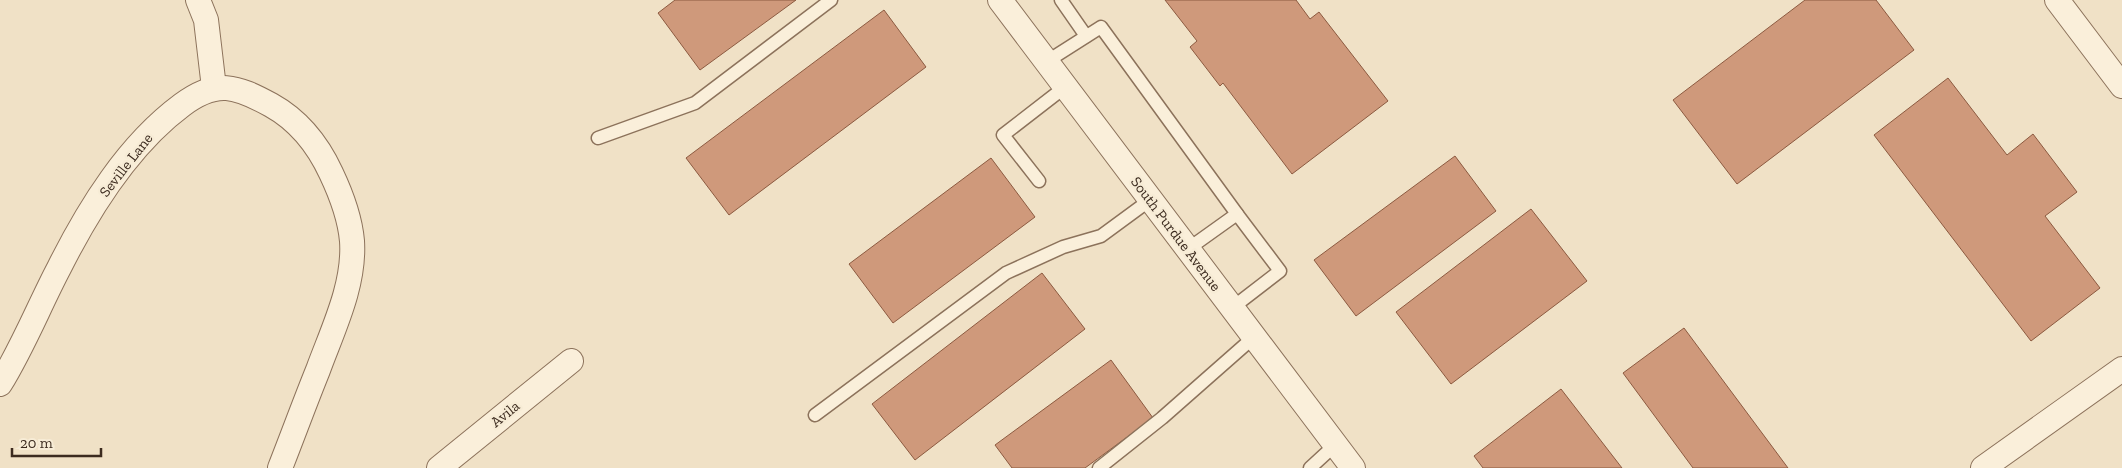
<svg xmlns="http://www.w3.org/2000/svg" width="2122" height="468" font-family="'Zilla Slab',serif">
<style>
.building{fill:#cf997b;stroke:#8c5a40}
.lines{fill:none;stroke-linecap:round;stroke-linejoin:round}
.lane-casing{stroke:#8c725b;stroke-width:15}
.street-casing{stroke:#8c725b;stroke-width:26}
.lane{stroke:#faefda;stroke-width:12}
.street{stroke:#faefda;stroke-width:24}
.labels{text-anchor:middle;dominant-baseline:central;stroke-width:5;stroke-linejoin:round;paint-order:stroke}
.street-label{font-size:15px;fill:#3c2b1f;stroke:#f7ecd6}
</style>
<rect width="100%" height="100%" fill="#f0e1c6"/>
<g class="building">
<polygon points="675,0 796,0 700,70 658,13"/>
<polygon points="1165,0 1296,0 1310,19 1319,12 1388,101 1292,174 1223,83 1220,86 1190,47 1197,41"/>
<polygon points="1805,0 1876,0 1914,50 1737,184 1673,100"/>
<polygon points="884,10 926,67 729,215 686,158"/>
<polygon points="1948,78 2007,155 2033,134 2077,192 2045,216 2100,288 2031,341 1874,135"/>
<polygon points="1455,156 1496,211 1356,316 1314,260"/>
<polygon points="991,158 1035,217 893,323 849,264"/>
<polygon points="1531,209 1587,281 1451,384 1396,312"/>
<polygon points="1042,273 1085,329 915,460 872,404"/>
<polygon points="1684,328 1788,468 1693,468 1623,373"/>
<polygon points="1111,360 1153,418 1085,468 1012,468 995,445"/>
<polygon points="1561,389 1622,468 1483,468 1474,456"/>
</g>
<g class="lines">
<defs>
<g id="lane">
<polyline points="1061,0 1086,36"/>
<polyline points="1046,62 1101,27 1237,214 1188,249"/>
<polyline points="598,138 695,103 831,0"/>
<polyline points="1039,181 1003,135 1065,87"/>
<polyline points="1232,308 1280,271 1237,214"/>
<polyline points="815,415 1006,273 1063,247 1101,236 1150,200"/>
<polyline points="1099,468 1162,418 1254,337"/>
<polyline points="1310,468 1335,445"/>
</g>
<g id="street">
<polyline points="198,0 206,20 214,88"/>
<polyline points="1000,0 1353,468"/>
<polyline points="2057,0 2122,86"/>
<path d="M0,384C23,347 39,306 59,268C89,208 128,145 182,105C217,79 236,86 271,105C298,120 318,145 331,173C341,194 350,218 352,241C355,285 333,329 318,370C305,402 293,435 280,468"/>
<polyline points="439,468 571,361"/>
<polyline points="1983,468 2122,369"/>
</g>
</defs>
<use href="#lane" class="lane-casing"/>
<use href="#street" class="street-casing"/>
<use href="#lane" class="lane"/>
<use href="#street" class="street"/>
</g>
<g class="labels">
<g class="street-label">
<text transform="translate(126 165) rotate(-52)">Seville Lane</text>
<text transform="translate(1176 234) rotate(53)">South Purdue Avenue</text>
<text transform="translate(505 414) rotate(-39)">Avila</text>
</g>
</g>
<path d="M12 448v8h89v-8" fill="none" stroke="#3c2b1f" stroke-width="2.5"/>
<text x="20" y="448" font-size="15" fill="#3c2b1f" stroke="#f7ecd6" stroke-width="4" paint-order="stroke">20 m</text>
</svg>
